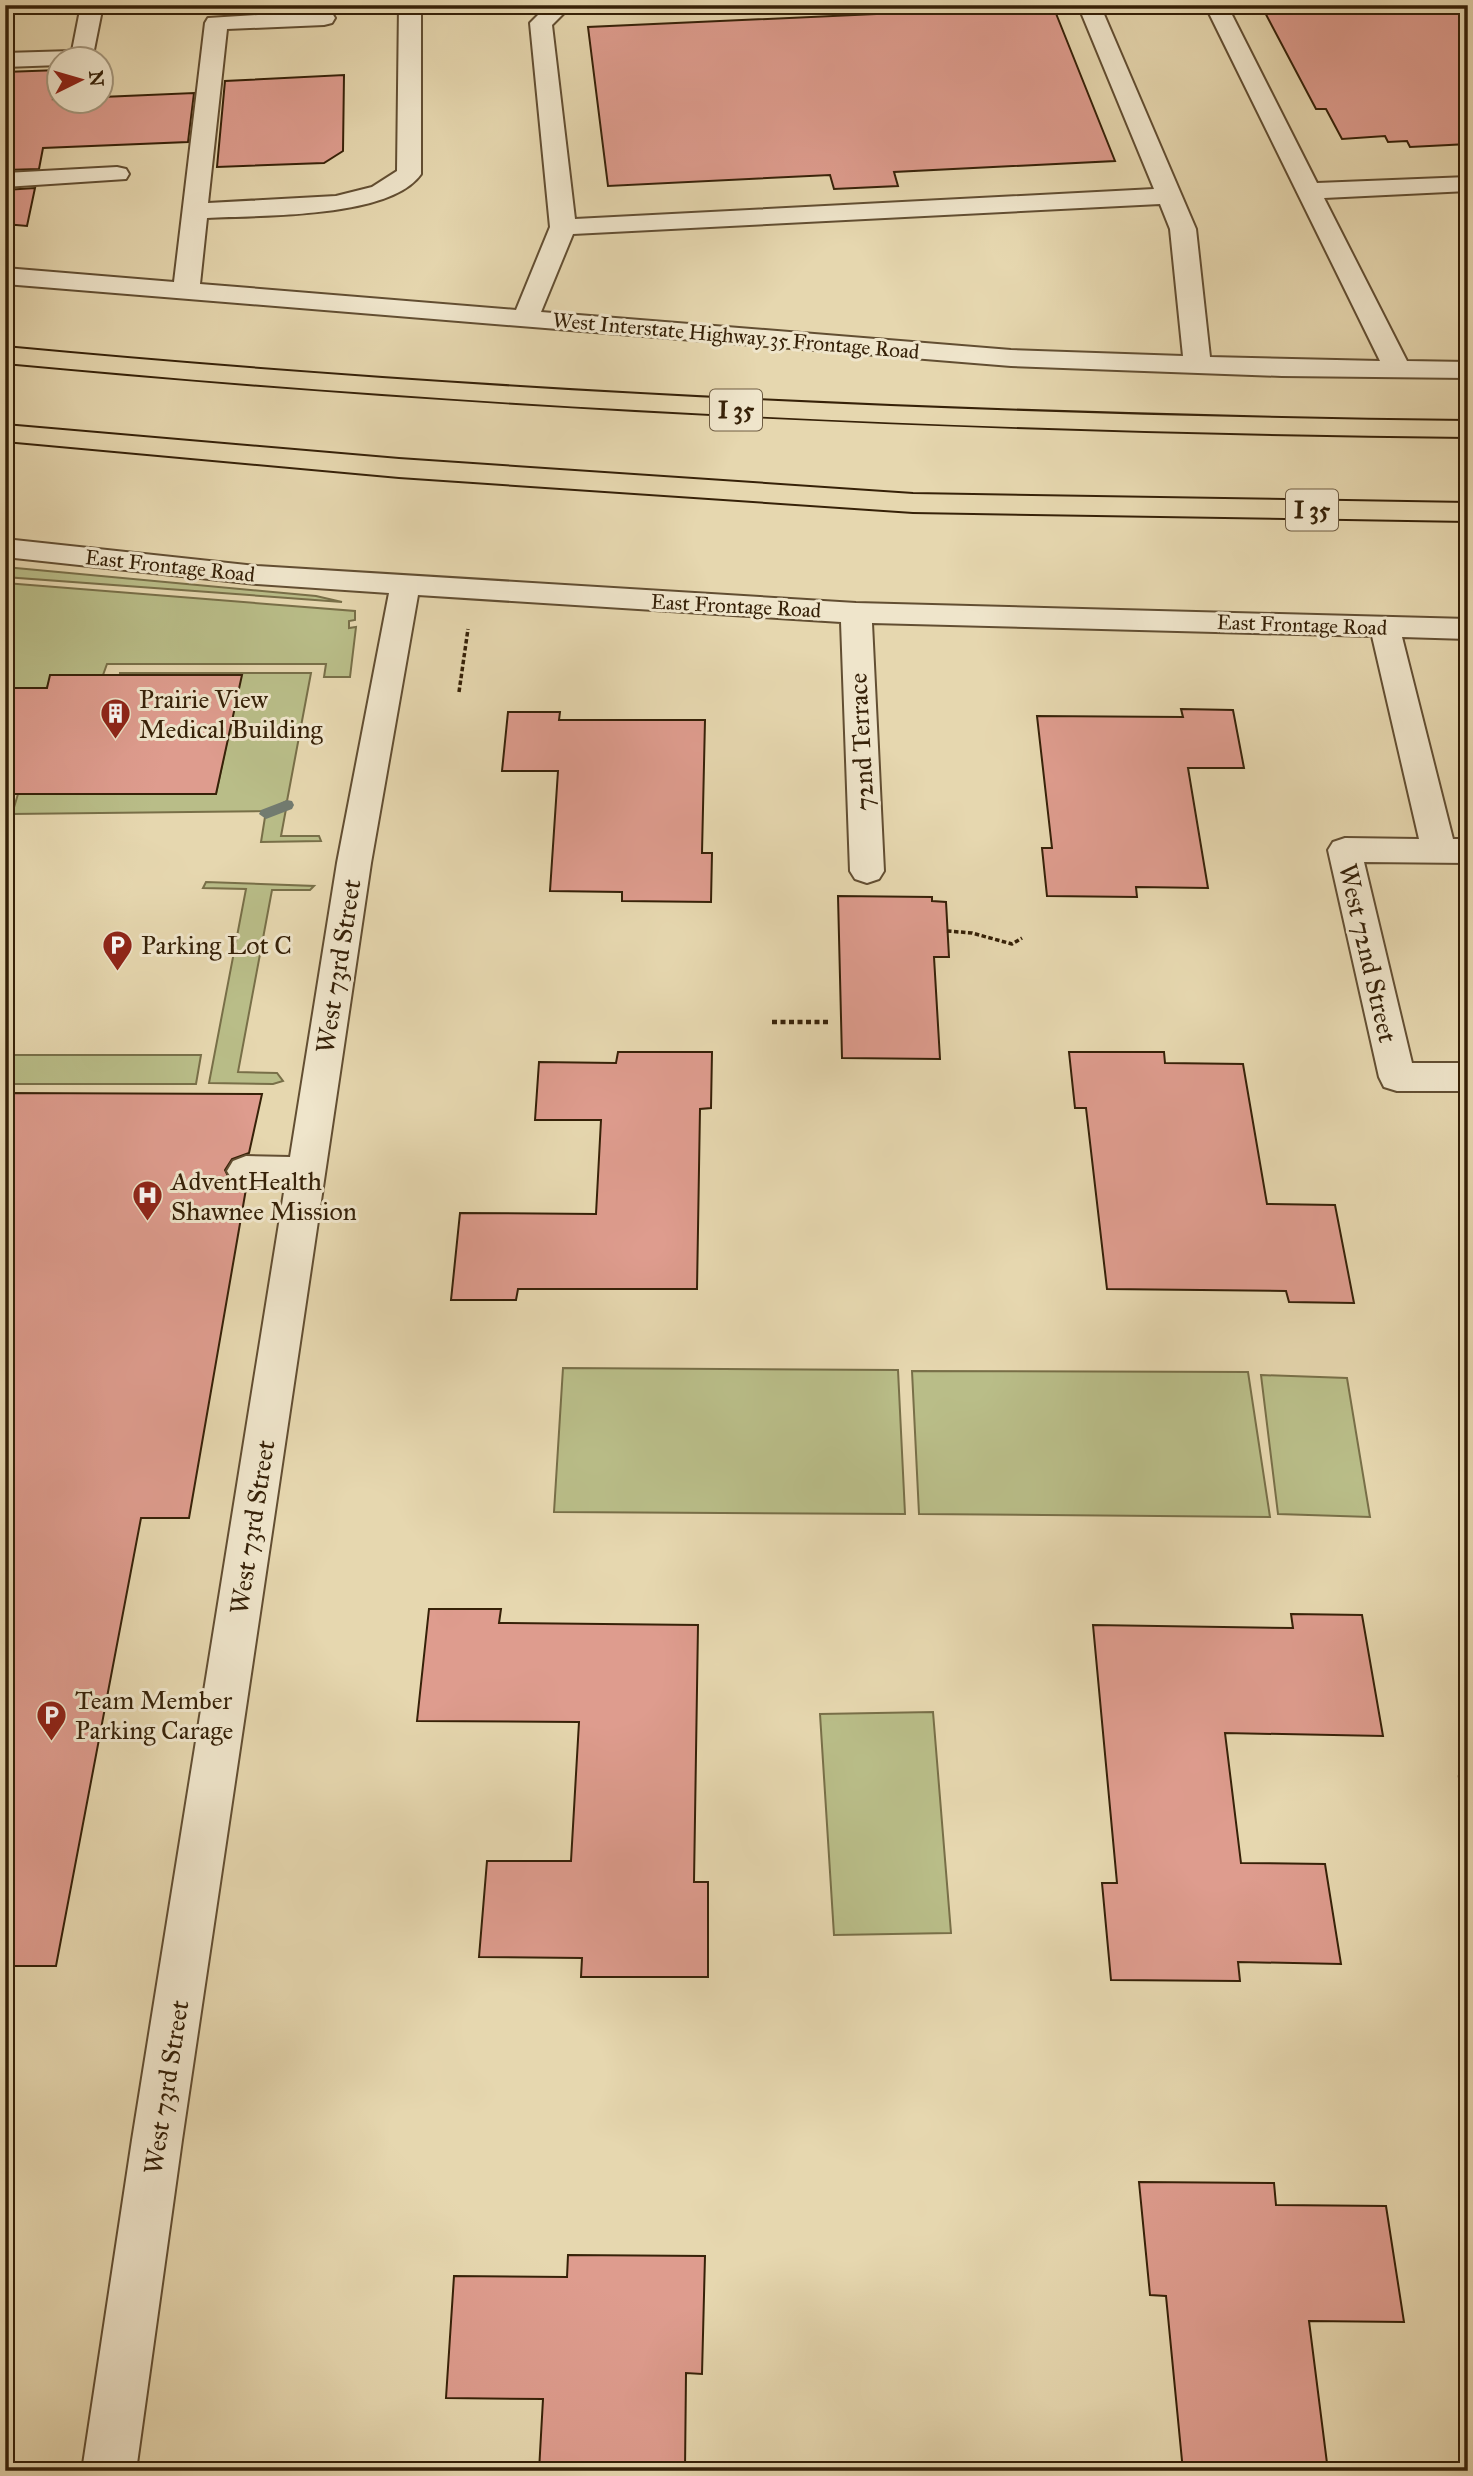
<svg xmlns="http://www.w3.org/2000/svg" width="1473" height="2476" font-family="'IM FELL Great Primer',serif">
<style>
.green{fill:#b9bd88;stroke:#786f48;stroke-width:2}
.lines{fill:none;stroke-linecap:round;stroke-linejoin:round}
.stream{fill:#727b70;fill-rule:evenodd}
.building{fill:#de9c8e;stroke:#362108;stroke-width:2}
.minor-casing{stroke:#624e32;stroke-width:4}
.highway-casing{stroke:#362108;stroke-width:4}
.path-far2{stroke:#362108;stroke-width:3.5;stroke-dasharray:4.5 2.5;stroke-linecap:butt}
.path-far1{stroke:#362108;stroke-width:4.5;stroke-dasharray:5 3.5;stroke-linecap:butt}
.path{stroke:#362108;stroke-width:5;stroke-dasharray:7 4.5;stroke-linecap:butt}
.minor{fill:#efe5cb;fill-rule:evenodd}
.highway{fill:#e6d7af;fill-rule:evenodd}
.labels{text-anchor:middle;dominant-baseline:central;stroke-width:6;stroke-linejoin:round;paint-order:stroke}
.far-street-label{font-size:21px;fill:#362108;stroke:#efe5cb}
.shield{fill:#efe5cb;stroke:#6e5c42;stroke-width:2}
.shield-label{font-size:24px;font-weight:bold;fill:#362108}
.poi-label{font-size:26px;fill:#362108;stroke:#efe5cb;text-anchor:start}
.street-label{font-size:26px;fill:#362108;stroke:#efe5cb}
</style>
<rect width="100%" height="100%" fill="#e6d7af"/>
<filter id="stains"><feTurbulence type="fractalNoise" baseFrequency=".00286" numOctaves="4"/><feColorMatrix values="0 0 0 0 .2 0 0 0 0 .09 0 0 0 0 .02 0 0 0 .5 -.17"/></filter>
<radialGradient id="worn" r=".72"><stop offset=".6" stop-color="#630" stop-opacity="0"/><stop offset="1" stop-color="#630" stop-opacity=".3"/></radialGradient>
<g class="green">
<polygon points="5,567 316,596 342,602 5,577"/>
<polygon points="5,583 355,611 355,620 349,621 349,628 356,627 350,677 324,677 326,664 107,664 103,675 51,675 47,688 5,688"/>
<polygon points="119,673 311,673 287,801 267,811 12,814 18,794 216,794 241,675"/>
<polygon points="286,809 281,836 319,836 321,841 261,842 265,817"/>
<polygon points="206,882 314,886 310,890 272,890 238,1072 277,1073 283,1081 273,1084 209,1083 246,889 203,888"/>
<polygon points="5,1055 201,1055 196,1084 5,1084"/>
<polygon points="563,1368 898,1370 905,1514 554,1512"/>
<polygon points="912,1371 1248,1372 1270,1517 919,1514"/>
<polygon points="1261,1375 1347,1378 1370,1517 1278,1514"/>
<polygon points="933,1712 951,1933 834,1935 820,1714"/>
</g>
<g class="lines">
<polygon class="stream" points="287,800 292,801 294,805 292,809 266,819 259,814 261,810"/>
</g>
<g class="building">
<polygon points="1261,5 1468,5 1468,144 1410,147 1407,141 1388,142 1385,136 1342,139 1326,109 1316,109"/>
<polygon points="1053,6 1115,161 894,172 898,186 834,189 830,175 608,186 588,27"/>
<polygon points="59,70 53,99 60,98 60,102 102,102 102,97 194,93 188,142 43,148 39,169 5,170 5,72"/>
<polygon points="344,75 343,151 324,163 217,167 225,81"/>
<polygon points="35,188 27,226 5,224 5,190"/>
<polygon points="50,675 242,675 216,794 5,794 5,688 47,688"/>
<polygon points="1181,709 1233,710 1244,768 1188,768 1208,888 1136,887 1137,897 1047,896 1042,848 1052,848 1037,716 1183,717"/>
<polygon points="508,712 560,712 559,720 705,720 702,853 712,853 711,902 622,901 622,892 550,891 558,771 502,771"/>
<polygon points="838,896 932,897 932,901 946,902 949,957 934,957 940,1059 842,1058"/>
<polygon points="618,1052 712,1052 711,1108 700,1109 697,1289 518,1289 516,1300 451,1300 460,1213 596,1214 601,1120 535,1120 539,1062 616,1063"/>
<polygon points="1069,1052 1164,1052 1165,1063 1243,1064 1267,1204 1335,1205 1354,1303 1289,1302 1286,1291 1107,1289 1086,1108 1075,1108"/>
<polygon points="5,1093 262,1094 249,1153 232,1159 225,1170 231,1182 246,1189 189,1518 141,1518 56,1966 5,1966"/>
<polygon points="429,1609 501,1609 499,1623 698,1625 694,1882 708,1882 708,1977 581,1977 582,1958 479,1957 487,1861 571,1861 579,1722 417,1721"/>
<polygon points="1291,1614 1362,1615 1383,1736 1225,1733 1241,1863 1325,1864 1341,1964 1238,1962 1240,1981 1111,1980 1102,1883 1117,1883 1093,1625 1293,1628"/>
<polygon points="1139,2182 1274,2183 1276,2205 1386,2206 1404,2322 1309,2321 1328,2471 1183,2471 1166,2296 1150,2295"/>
<polygon points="568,2255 705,2256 702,2374 686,2373 685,2471 539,2471 543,2399 446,2398 454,2276 567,2277"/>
</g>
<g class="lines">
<defs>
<g id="minor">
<polygon points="81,5 103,5 92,60 60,60 60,65 5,67 5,53 72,51"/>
<path d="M399,5H421V174C390,219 258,215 207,218L200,284L516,310L550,227L530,23L548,5H572L552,25L575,219L1154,189L1078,5H1100L1196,229L1210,357L1380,361L1205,5H1227L1317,183L1468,177V191L1324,198L1407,361L1468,362V378L1282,376L1011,366L5,284V268L174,282L205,23L208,18L324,11L332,13L335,18L332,23L324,25L227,29L208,203L336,196L372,187L397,171ZM1160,204L1170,229L1183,356L1011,350L541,312L573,234Z"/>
<polygon points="117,167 126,169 129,174 126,179 5,187 5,173"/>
<polygon points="5,539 257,566 856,603 1468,619 1468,639 1402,637 1453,839 1468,839 1468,863 1364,862 1412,1063 1468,1063 1468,1091 1397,1091 1384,1087 1379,1077 1328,850 1333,842 1345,838 1419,839 1372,636 872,623 884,871 879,879 867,883 855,879 850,871 841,622 418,595 371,863 182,2140 136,2471 82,2471 132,2140 285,1186 246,1186 233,1181 227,1171 233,1161 246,1156 290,1157 337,863 389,593 257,584 5,557"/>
</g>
<g id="highway">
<path d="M5,347C493,393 978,415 1468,421V437C978,432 493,409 5,363Z"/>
<polygon points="5,425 399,459 913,494 1468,503 1468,521 913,512 399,477 5,441"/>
</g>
</defs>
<use href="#minor" class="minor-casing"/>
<use href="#highway" class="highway-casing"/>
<g class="path-far2">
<polyline points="459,692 468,629"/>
<polyline points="947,931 972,933 1012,944 1022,938"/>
</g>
<polyline class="path-far1" points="772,1022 829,1022"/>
<polyline class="path" points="1458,1778 1468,1777"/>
<use href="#minor" class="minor"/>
<use href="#highway" class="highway"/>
</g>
<defs>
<symbol id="building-pin" viewBox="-11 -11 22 30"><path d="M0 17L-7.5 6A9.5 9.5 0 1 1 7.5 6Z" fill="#8f2418" stroke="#efe5cb"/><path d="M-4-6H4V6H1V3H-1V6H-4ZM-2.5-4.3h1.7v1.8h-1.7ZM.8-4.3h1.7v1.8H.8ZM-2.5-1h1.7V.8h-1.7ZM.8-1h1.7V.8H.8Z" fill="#fff"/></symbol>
<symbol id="parking-pin" viewBox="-11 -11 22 30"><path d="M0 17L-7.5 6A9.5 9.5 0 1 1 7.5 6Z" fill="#8f2418" stroke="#efe5cb"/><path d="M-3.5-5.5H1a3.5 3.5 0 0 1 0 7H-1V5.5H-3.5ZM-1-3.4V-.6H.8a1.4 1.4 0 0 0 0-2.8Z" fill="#fff"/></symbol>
<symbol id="hospital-pin" viewBox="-11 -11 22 30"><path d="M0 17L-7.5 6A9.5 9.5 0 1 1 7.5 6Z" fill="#8f2418" stroke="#efe5cb"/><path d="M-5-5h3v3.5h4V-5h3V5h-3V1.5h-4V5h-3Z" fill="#fff"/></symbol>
</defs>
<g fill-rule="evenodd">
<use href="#building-pin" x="98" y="696" width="35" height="47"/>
<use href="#parking-pin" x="100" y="928" width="35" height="47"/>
<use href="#hospital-pin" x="130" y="1178" width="35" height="47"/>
<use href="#parking-pin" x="34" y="1698" width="35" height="47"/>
</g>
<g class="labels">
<g class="far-street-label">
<text transform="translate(736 336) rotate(5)">West Interstate Highway 35 Frontage Road</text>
<text transform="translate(170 566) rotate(6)">East Frontage Road</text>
<text transform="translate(736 606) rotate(3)">East Frontage Road</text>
<text transform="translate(1302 625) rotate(2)">East Frontage Road</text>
</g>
<g class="shield">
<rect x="710" y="389.5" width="52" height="41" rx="5"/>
<rect x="1286" y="489.5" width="52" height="41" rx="5"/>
</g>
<g class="shield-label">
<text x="736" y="410">I 35</text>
<text x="1312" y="510">I 35</text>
</g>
<g class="poi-label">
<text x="139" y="699">Prairie View<tspan x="139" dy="30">Medical Building</tspan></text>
<text x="141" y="945">Parking Lot C</text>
<text x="171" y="1181">AdventHealth<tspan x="171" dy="30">Shawnee Mission</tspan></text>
<text x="75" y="1700">Team Member<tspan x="75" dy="30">Parking Carage</tspan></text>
</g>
<g class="street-label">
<text transform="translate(861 742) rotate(-93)">72nd Terrace</text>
<text transform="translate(1368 953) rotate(77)">West 72nd Street</text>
<text transform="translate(338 966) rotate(-81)">West 73rd Street</text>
<text transform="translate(252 1527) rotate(-81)">West 73rd Street</text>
<text transform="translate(166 2087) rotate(-81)">West 73rd Street</text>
</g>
</g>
<rect width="1473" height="2476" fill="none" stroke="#e6d7af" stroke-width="28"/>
<rect x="7" y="7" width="1459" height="2462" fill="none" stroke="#362108" stroke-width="3.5"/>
<rect x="14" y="14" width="1445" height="2448" fill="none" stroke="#362108" stroke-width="2"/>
<g transform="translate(80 80) rotate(85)"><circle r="33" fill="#efe5cb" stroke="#a5977d" stroke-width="2"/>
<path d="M0-5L12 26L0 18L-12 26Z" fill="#8f2418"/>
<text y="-10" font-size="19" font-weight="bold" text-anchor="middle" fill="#362108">N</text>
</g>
<rect width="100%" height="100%" filter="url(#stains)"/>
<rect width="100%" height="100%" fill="url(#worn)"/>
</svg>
